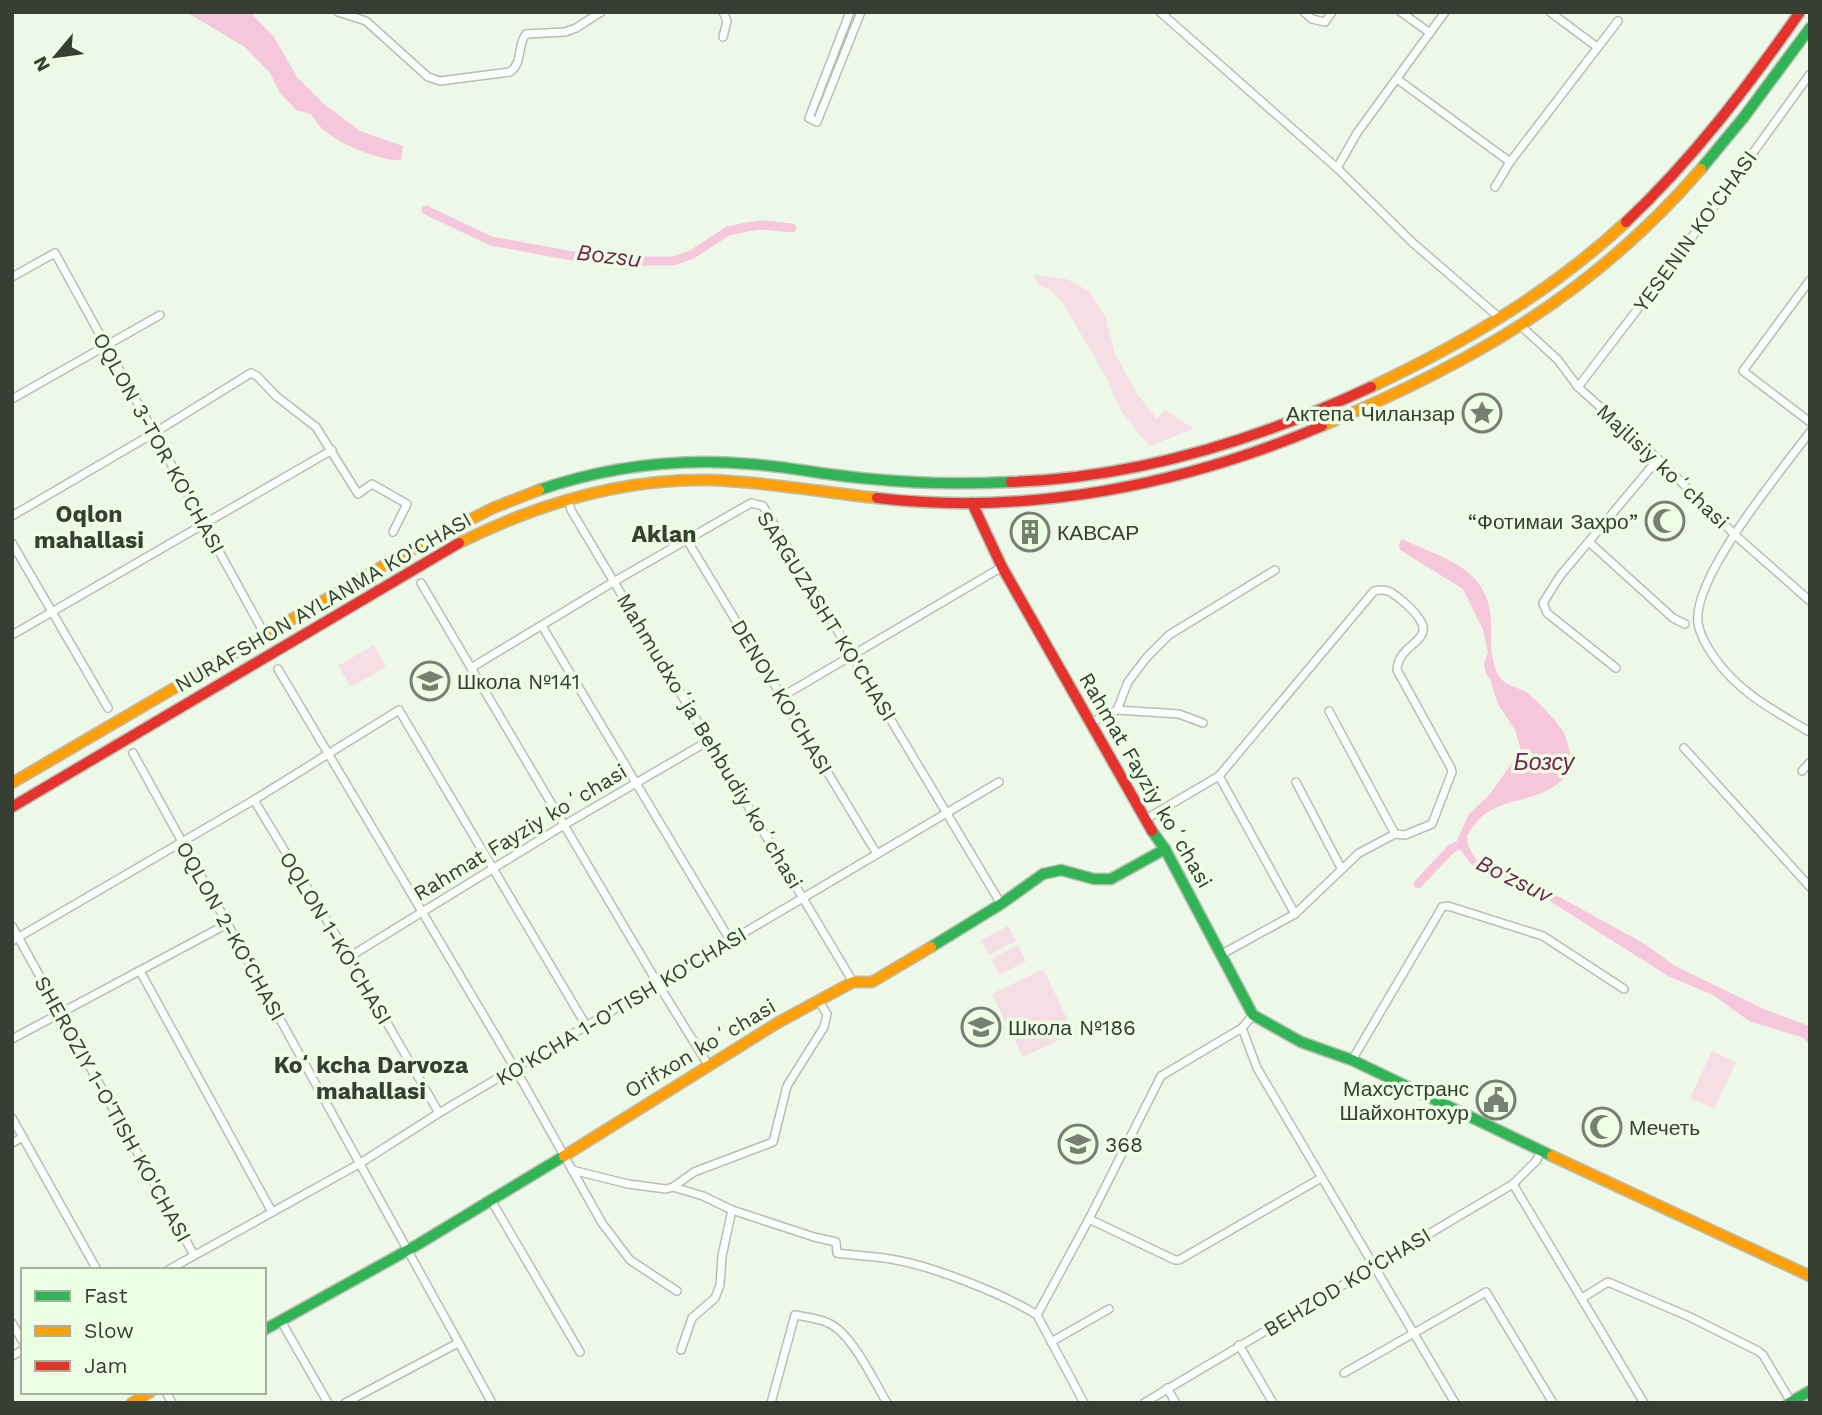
<svg xmlns="http://www.w3.org/2000/svg" width="1822" height="1415" font-family="'Work Sans',sans-serif">
<style>
.green{fill:#f5dee4}
.water{fill:#f6c6da}
.lines{fill:none;stroke-linecap:round;stroke-linejoin:round}
.canal{stroke:#f6c6da;stroke-width:9}
.street-casing{stroke:#b7bfb3;stroke-width:10}
.fast-casing{stroke:#b7bfb3;stroke-width:13}
.slow-casing{stroke:#b7bfb3;stroke-width:13}
.jam-casing{stroke:#b7bfb3;stroke-width:13}
.street{stroke:#fcfefc;stroke-width:7}
.fast{stroke:#30b455;stroke-width:10}
.slow{stroke:#ff9f0a;stroke-width:10}
.jam{stroke:#e5322d;stroke-width:10}
.labels{text-anchor:middle;dominant-baseline:central;stroke-width:7;stroke-linejoin:round;paint-order:stroke}
.street-label{font-size:21px;fill:#373e33;stroke:#ecfee3}
.poi-label{font-size:21px;fill:#373e33;stroke:#ecfee3;text-anchor:start}
.water-label{font-size:23px;font-style:italic;fill:#742252;stroke:#ecfee3}
.neighbourhood-label{font-size:23px;font-weight:bold;fill:#373e33;stroke:#ecfee3}
</style>
<rect width="100%" height="100%" fill="#eef8e9"/>
<g class="green">
<polygon points="1034,275 1067,279 1089,291 1106,318 1115,354 1137,394 1157,419 1165,410 1194,429 1149,446 1120,409 1106,377 1064,305 1051,290 1038,285"/>
<polygon points="374,645 386,667 351,687 338,666"/>
<polygon points="1008,926 1016,941 989,955 981,940"/>
<polygon points="1018,945 1026,961 999,975 991,959"/>
<polygon points="1043,969 1074,1033 1023,1057 992,994"/>
<polygon points="1712,1051 1736,1062 1714,1109 1690,1098"/>
</g>
<g class="water">
<path d="M186,12H250L274,37L297,77L324,104L360,131L403,146L401,160C383,162 339,144 325,131C319,127 315,119 311,114L296,110L280,93L270,73L245,47Z"/>
<path d="M1402,539C1444,559 1491,568 1491,624C1491,641 1490,661 1499,676C1505,686 1516,686 1526,692C1535,698 1561,725 1565,735C1569,745 1570,756 1573,766C1569,771 1565,779 1559,783C1526,808 1490,793 1467,836C1467,848 1473,855 1480,864L1543,888L1643,943L1675,966L1766,1010L1807,1025L1810,1027V1046L1804,1038L1749,1021L1713,995L1668,976L1534,891L1485,874L1471,864L1457,845L1458,838L1469,814L1490,794L1521,750L1515,730L1498,704L1490,679L1486,674L1484,664L1488,652L1483,630L1463,589L1400,550L1399,544Z"/>
</g>
<g class="lines">
<g class="canal">
<polyline points="426,210 491,241 572,256 634,261 673,261 691,255 728,231 747,227 762,225 792,228"/>
<polyline points="1418,884 1451,849 1461,844"/>
</g>
<defs>
<g id="street">
<path d="M338,12L366,21L428,77L440,81L510,72C523,63 517,45 526,34L565,32L576,28L601,12"/>
<polyline points="850,12 809,118 817,122 861,12"/>
<polyline points="1160,12 1337,168 1413,243 1501,319"/>
<polyline points="1304,12 1312,19 1325,22 1332,12"/>
<polyline points="1401,12 1430,33"/>
<polyline points="1550,12 1597,47"/>
<polyline points="723,37 727,21 723,12"/>
<polyline points="1397,79 1510,162"/>
<polyline points="1337,168 1357,133 1445,12"/>
<polyline points="1495,187 1510,162 1618,21"/>
<polyline points="12,277 55,253 264,633"/>
<polyline points="1810,280 1743,371 1810,422"/>
<polyline points="1522,327 1558,360 1578,387 1658,459 1735,535 1810,601"/>
<polyline points="1578,387 1676,259 1810,74"/>
<polyline points="12,399 160,315"/>
<path d="M1810,432C1781,471 1692,577 1698,623C1700,636 1707,647 1714,657C1739,693 1773,710 1810,732"/>
<polyline points="568,499 571,510 853,982"/>
<polyline points="12,516 154,433 251,373 257,376 276,396 316,427 358,494 372,484 407,504 393,532"/>
<polyline points="687,540 877,854"/>
<polyline points="1589,542 1673,618 1685,624"/>
<polyline points="12,543 108,708"/>
<polyline points="421,583 658,984 707,1063"/>
<polyline points="542,626 730,940"/>
<polyline points="12,635 332,450"/>
<polyline points="471,668 615,581 751,503 763,506 1001,904"/>
<polyline points="1616,668 1547,613 1543,603 1560,576 1658,459"/>
<polyline points="278,669 516,1070 602,1223 630,1260 677,1291"/>
<polyline points="783,696 1002,567"/>
<polyline points="1117,710 1179,714 1203,723"/>
<polyline points="1329,711 1395,834"/>
<polyline points="1090,723 1117,710 1128,682 1147,657 1169,635 1275,570"/>
<polyline points="1684,748 1810,887"/>
<polyline points="133,753 492,1403"/>
<polyline points="1802,771 1810,762"/>
<polyline points="1219,776 1295,914"/>
<polyline points="1296,782 1341,868"/>
<polyline points="254,800 349,957 439,1113"/>
<path d="M1144,820L1219,776L1374,591C1385,588 1390,591 1399,598C1454,643 1398,637 1397,670L1451,768L1452,772L1432,824L1405,835L1395,834L1359,853L1295,914L1222,954"/>
<polyline points="12,926 194,1255"/>
<polyline points="12,941 254,800 399,710 587,1027"/>
<polyline points="349,957 564,825 710,740"/>
<polyline points="140,971 272,1212"/>
<polyline points="1242,1028 1257,1068 1455,1403"/>
<polyline points="12,1039 227,924"/>
<polyline points="1352,1060 1437,916 1442,907 1448,906 1543,936 1624,989"/>
<polyline points="12,1118 97,1270"/>
<polyline points="12,1143 23,1137"/>
<polyline points="572,1170 628,1184 666,1189 673,1187 694,1172 773,1142 787,1086 824,1027 827,1014 818,1000"/>
<polyline points="1513,1184 1644,1403"/>
<path d="M673,1187L703,1196L732,1210L814,1237L836,1242L837,1253C856,1256 877,1256 896,1260C934,1267 1004,1294 1037,1315L1084,1403"/>
<polyline points="491,1200 580,1352"/>
<polyline points="1089,1219 1175,1260 1179,1260 1321,1178"/>
<polyline points="168,1270 359,1164 439,1113 999,782"/>
<polyline points="1582,1298 1608,1282 1690,1317 1758,1351 1763,1355 1791,1402"/>
<polyline points="1037,1315 1089,1219 1161,1076 1242,1028 1253,1015"/>
<polyline points="281,1321 328,1403"/>
<polyline points="12,1323 23,1342"/>
<polyline points="1051,1342 1109,1309"/>
<polyline points="1239,1345 1273,1403"/>
<polyline points="681,1350 692,1318 715,1298 720,1285 722,1256 732,1210"/>
<polyline points="12,1356 23,1350"/>
<polyline points="1344,1373 1486,1292 1553,1403"/>
<polyline points="1167,1388 1176,1403"/>
<polyline points="166,1392 172,1403"/>
<polyline points="345,1403 458,1343"/>
<path d="M771,1403L795,1315C805,1317 818,1318 828,1323C851,1332 874,1381 887,1403"/>
<polyline points="1144,1403 1513,1184 1536,1161 1541,1152"/>
</g>
<g id="fast">
<polyline points="1701,169 1744,117 1810,28"/>
<path d="M539,490C606,467 679,458 750,464C791,467 831,476 872,479C919,484 965,484 1011,482"/>
<polyline points="1152,831 1165,849 1253,1015 1301,1042 1352,1060 1552,1156"/>
<polyline points="931,947 1001,904 1043,874 1061,870 1094,879 1111,879 1165,849"/>
<polyline points="264,1330 417,1245 564,1156"/>
<polyline points="1789,1403 1810,1391"/>
</g>
<g id="slow">
<path d="M1371,387C1464,343 1551,292 1626,222"/>
<path d="M1322,426C1472,363 1593,294 1701,169"/>
<path d="M459,543C537,504 623,478 711,480C767,482 822,492 877,498"/>
<polyline points="12,783 405,553 493,508 539,490"/>
<polyline points="564,1156 779,1022 853,982 872,982 931,947"/>
<polyline points="1552,1156 1810,1276"/>
<polyline points="132,1403 150,1392"/>
</g>
<g id="jam">
<path d="M1626,222C1693,159 1748,86 1800,12"/>
<path d="M1011,482C1135,478 1260,439 1371,387"/>
<path d="M877,498C1028,516 1183,485 1322,426"/>
<polyline points="972,503 1002,567 1152,831"/>
<polyline points="12,807 459,543"/>
</g>
</defs>
<use href="#street" class="street-casing"/>
<use href="#fast" class="fast-casing"/>
<use href="#slow" class="slow-casing"/>
<use href="#jam" class="jam-casing"/>
<use href="#street" class="street"/>
<use href="#fast" class="fast"/>
<use href="#slow" class="slow"/>
<use href="#jam" class="jam"/>
</g>
<defs>
<symbol id="sight-ring" viewBox="-11 -11 22 22"><circle r="9.5" fill="#ecfee3" stroke="#777f73" stroke-width="1.5"/><path d="M0-6L1.8-2.2L6-1.7L2.9 1.2L3.7 5.4L0 3.3L-3.7 5.4L-2.9 1.2L-6-1.7L-1.8-2.2Z" fill="#777f73"/></symbol>
<symbol id="mosque-ring" viewBox="-11 -11 22 22"><circle r="9.5" fill="#ecfee3" stroke="#777f73" stroke-width="1.5"/><path d="M3.5-4.9A6 6 0 1 0 3.5 4.9A5 5 0 1 1 3.5-4.9Z" fill="#777f73"/></symbol>
<symbol id="building-ring" viewBox="-11 -11 22 22"><circle r="9.5" fill="#ecfee3" stroke="#777f73" stroke-width="1.5"/><path d="M-4-6H4V6H1V3H-1V6H-4ZM-2.5-4.3h1.7v1.8h-1.7ZM.8-4.3h1.7v1.8H.8ZM-2.5-1h1.7V.8h-1.7ZM.8-1h1.7V.8H.8Z" fill="#777f73"/></symbol>
<symbol id="school-ring" viewBox="-11 -11 22 22"><circle r="9.5" fill="#ecfee3" stroke="#777f73" stroke-width="1.5"/><path d="M0-5L7-2L0 1L-7-2ZM-4 1L0 2.5L4 1V4Q0 6-4 4Z" fill="#777f73"/></symbol>
<symbol id="civic-ring" viewBox="-11 -11 22 22"><circle r="9.5" fill="#ecfee3" stroke="#777f73" stroke-width="1.5"/><path d="M-.6-6.5H3V-4.5H.6V-3L4-1V1h2V6H-6V1h2V-1L-.6-3ZM-1.2 2.5V6h2.4V2.5Z" fill="#777f73"/></symbol>
</defs>
<g fill-rule="evenodd">
<use href="#sight-ring" x="1460" y="391" width="44" height="44"/>
<use href="#mosque-ring" x="1643" y="499" width="44" height="44"/>
<use href="#building-ring" x="1008" y="510" width="44" height="44"/>
<use href="#school-ring" x="408" y="659" width="44" height="44"/>
<use href="#school-ring" x="959" y="1005" width="44" height="44"/>
<use href="#civic-ring" x="1474" y="1078" width="44" height="44"/>
<use href="#mosque-ring" x="1580" y="1105" width="44" height="44"/>
<use href="#school-ring" x="1056" y="1122" width="44" height="44"/>
</g>
<g class="labels">
<g class="street-label">
<text transform="translate(1695 231) rotate(-54)">YESENIN KO'CHASI</text>
<text transform="translate(159 443) rotate(61)">OQLON 3-TOR KO'CHASI</text>
<text transform="translate(1663 466) rotate(43)">Majlisiy koʻchasi</text>
<text transform="translate(323 602) rotate(-30)">NURAFSHON AYLANMA KO'CHASI</text>
<text transform="translate(827 616) rotate(58)">SARGUZASHT KO'CHASI</text>
<text transform="translate(782 697) rotate(59)">DENOV KO'CHASI</text>
<text transform="translate(710 741) rotate(59)">Mahmudxoʻja Behbudiy koʻchasi</text>
<text transform="translate(1146 780) rotate(60)">Rahmat Fayziy koʻchasi</text>
<text transform="translate(520 832) rotate(-31)">Rahmat Fayziy koʻchasi</text>
<text transform="translate(231 931) rotate(61)">OQLON 2-KO‘CHASI</text>
<text transform="translate(336 938) rotate(59)">OQLON 1-KO'CHASI</text>
<text transform="translate(621 1006) rotate(-31)">KO'KCHA 1-O'TISH KO'CHASI</text>
<text transform="translate(700 1048) rotate(-31)">Orifxon koʻchasi</text>
<text transform="translate(113 1109) rotate(61)">SHEROZIY 1-O'TISH KO'CHASI</text>
<text transform="translate(1347 1282) rotate(-31)">BEHZOD KO‘CHASI</text>
</g>
<g class="poi-label">
<text x="1455" y="413" text-anchor="end">Актепа Чиланзар</text>
<text x="1638" y="521" text-anchor="end">“Фотимаи Заҳро”</text>
<text x="1057" y="532">КАВСАР</text>
<text x="457" y="681">Школа №141</text>
<text x="1008" y="1027">Школа №186</text>
<text x="1469" y="1088" text-anchor="end">Махсустранс<tspan x="1469" dy="24">Шайхонтохур</tspan></text>
<text x="1629" y="1127">Мечеть</text>
<text x="1105" y="1144">368</text>
</g>
<g class="water-label">
<text transform="translate(609 256) rotate(7)">Bozsu</text>
<text x="1544" y="762">Бозсу</text>
<text transform="translate(1514 879) rotate(26)">Bo'zsuv</text>
</g>
<g class="neighbourhood-label">
<text x="89" y="514">Oqlon<tspan x="89" dy="26">mahallasi</tspan></text>
<text x="664" y="534">Aklan</text>
<text x="371" y="1065">Koʻkcha Darvoza<tspan x="371" dy="26">mahallasi</tspan></text>
</g>
</g>
<rect width="1822" height="1415" fill="none" stroke="#373e33" stroke-width="28"/>
<rect x="21" y="1268" width="245" height="126" fill="#ecfee3" stroke="#a4b19d" stroke-width="2"/>
<rect x="35" y="1291" width="35" height="10" fill="#30b455" stroke="#a4b19d" stroke-width="2"/>
<text x="84" y="1303" font-size="21" fill="#373e33">Fast</text>
<rect x="35" y="1326" width="35" height="10" fill="#ff9f0a" stroke="#a4b19d" stroke-width="2"/>
<text x="84" y="1338" font-size="21" fill="#373e33">Slow</text>
<rect x="35" y="1361" width="35" height="10" fill="#e5322d" stroke="#a4b19d" stroke-width="2"/>
<text x="84" y="1373" font-size="21" fill="#373e33">Jam</text>
<g transform="translate(56 56) rotate(241)" stroke="#ecfee3" stroke-width="5" paint-order="stroke">
<path d="M0-5L12 26L0 18L-12 26Z" fill="#373e33"/>
<text y="-10" font-size="19" font-weight="bold" text-anchor="middle" fill="#373e33">N</text>
</g>
</svg>
